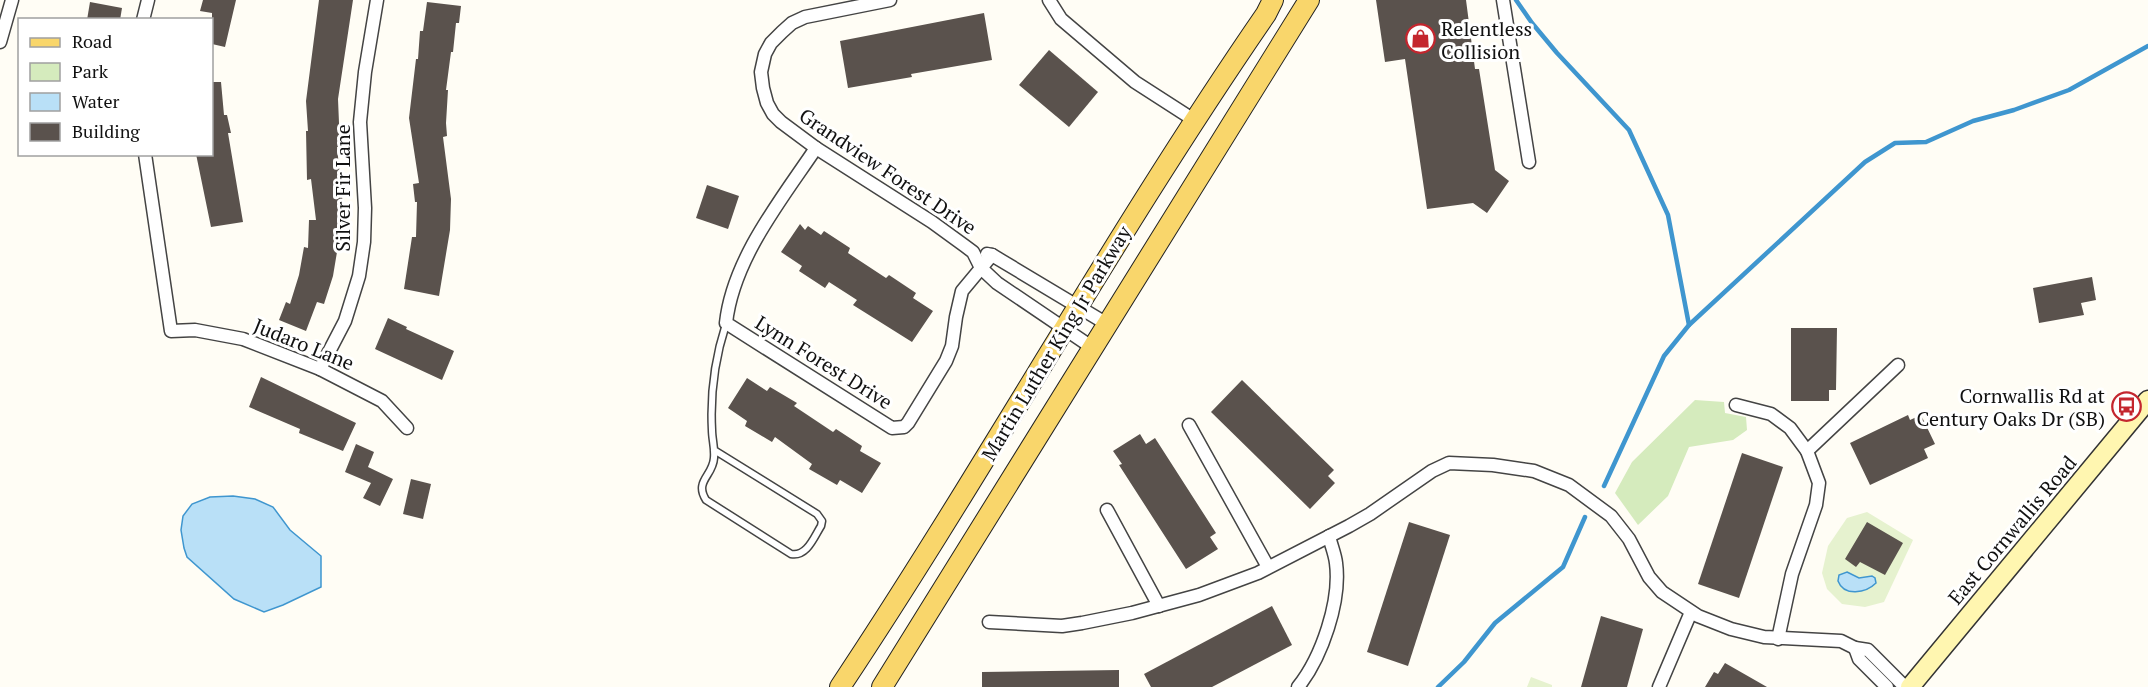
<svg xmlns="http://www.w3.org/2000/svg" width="2148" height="687" font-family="'PT Serif',serif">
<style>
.green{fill:#d5ebbd}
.pitch{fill:#e6f2cf}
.water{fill:#b9e0f7;stroke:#3f96cf;stroke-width:1.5}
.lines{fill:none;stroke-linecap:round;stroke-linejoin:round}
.stream{stroke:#3f96cf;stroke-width:4.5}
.building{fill:#5a524d}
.lane-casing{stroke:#444;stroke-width:9}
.street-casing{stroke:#444;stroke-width:15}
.secondary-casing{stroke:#333;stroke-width:21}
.primary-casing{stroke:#222;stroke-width:22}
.lane{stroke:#fff;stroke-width:6}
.street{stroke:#fff;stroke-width:12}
.secondary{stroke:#fff6b0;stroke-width:18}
.primary{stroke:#f9d66b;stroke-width:20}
.labels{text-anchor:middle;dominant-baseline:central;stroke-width:6;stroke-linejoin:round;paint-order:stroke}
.poi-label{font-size:20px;fill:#111;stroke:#fff;text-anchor:start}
.street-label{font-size:20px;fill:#111;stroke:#fff}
</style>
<rect width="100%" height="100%" fill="#fffdf5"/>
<polygon class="green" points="1695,400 1724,402 1725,413 1746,417 1747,430 1733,440 1689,447 1668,496 1638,525 1615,493 1632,462"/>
<g class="pitch">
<polygon points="1867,512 1913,540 1884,602 1865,607 1842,604 1827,589 1822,573 1828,546 1847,518"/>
<polygon points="1531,677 1552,685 1552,687 1527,687"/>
</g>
<g class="water">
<polygon points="233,496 255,499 273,507 290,530 321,556 321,587 283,605 264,612 234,599 187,557 184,548 181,530 183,516 192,504 210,497"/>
<path d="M1847,572L1859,578L1872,576L1875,578L1876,583C1866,593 1844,597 1838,581L1839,575Z"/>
</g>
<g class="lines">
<g class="stream">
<polyline points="1516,0 1532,23 1557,53 1629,130 1668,215 1689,325"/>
<polyline points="1604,486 1664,356 1689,325 1865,162 1895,143 1926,142 1973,121 2014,110 2069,90 2148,46"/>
<polyline points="1438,687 1464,662 1495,623 1563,567 1585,517"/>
</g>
</g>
<g class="building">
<polygon points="203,0 236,0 225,47 212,44 212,13 200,11"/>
<polygon points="319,0 353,0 338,99 340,147 337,147 343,206 341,206 340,234 333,276 324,304 317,302 306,331 279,320 286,302 290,304 299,275 304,247 308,248 309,220 316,220 311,179 307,180 306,131 308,131 306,101"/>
<polygon points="1376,0 1466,0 1475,69 1479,69 1495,170 1509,181 1487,213 1473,203 1427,209 1405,59 1385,62"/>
<polygon points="90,2 122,8 120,20 87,20"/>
<polygon points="427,2 461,6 459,23 456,23 453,52 451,52 446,90 448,90 446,123 447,136 443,137 451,199 450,230 439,296 404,289 412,237 416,237 417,202 415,202 413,184 419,183 409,118 416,59 418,59 420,31 423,31"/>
<polygon points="984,13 992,60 911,74 912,77 848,88 840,41"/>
<polygon points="1049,50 1098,92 1069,127 1019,85"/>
<polygon points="212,82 221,82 224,115 227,115 231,133 228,133 243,222 211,227 196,154 212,154"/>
<polygon points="707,185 739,196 728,229 696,218"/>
<polygon points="800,224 805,230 808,226 821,235 824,231 850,248 848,253 886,278 889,275 916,293 913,298 933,311 912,342 853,305 857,300 829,282 825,288 799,271 802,266 781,252"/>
<polygon points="2092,277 2096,300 2081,303 2084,315 2039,323 2033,288"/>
<polygon points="388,318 407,327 406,329 454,351 442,380 375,349"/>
<polygon points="1791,328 1837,328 1836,390 1829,390 1829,401 1791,401"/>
<polygon points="261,377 356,423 343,451 299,433 300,429 249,407"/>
<polygon points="747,378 767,391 770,387 797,403 794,406 833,432 836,429 862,446 860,451 881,463 862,493 840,480 837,485 809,469 812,464 775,437 772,442 745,426 747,421 728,408"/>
<polygon points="1242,380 1334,470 1328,476 1335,483 1310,509 1211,412"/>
<polygon points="1908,415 1910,420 1921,415 1935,444 1924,449 1928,458 1870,485 1850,443"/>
<polygon points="1140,434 1146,444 1155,438 1216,533 1210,537 1218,549 1186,569 1119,465 1122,464 1113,451"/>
<polygon points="356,444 374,452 368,467 393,479 380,506 363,498 371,483 345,472"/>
<polygon points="1742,453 1783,467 1739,598 1698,584"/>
<polygon points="411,479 431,484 423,519 403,514"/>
<polygon points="1409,522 1450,535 1408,666 1367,652"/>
<polygon points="1867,522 1903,543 1885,575 1860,562 1856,567 1845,559"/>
<polygon points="1272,606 1292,645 1212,687 1151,687 1144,674"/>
<polygon points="1601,616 1643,629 1627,687 1581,687"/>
<polygon points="1725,663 1767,687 1705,687 1714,672 1718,674"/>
<polygon points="1119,670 1119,687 982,687 982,672"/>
</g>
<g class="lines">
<defs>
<path id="lane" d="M714,450L817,514L822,521L821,526C814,537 807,557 791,554L706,500C694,481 713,476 714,458C715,448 712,439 712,430C710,393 715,358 726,324"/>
<g id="street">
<polyline points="890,0 805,17 792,23 782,32 771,43 765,54 761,72 763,88 767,103 773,114 781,122 816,148 932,222 965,246 973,252 981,268 997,283 1093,348"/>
<polyline points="1049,0 1061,19 1135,82 1194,120"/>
<polyline points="1503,0 1529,162"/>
<polyline points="143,20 148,0"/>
<polyline points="0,42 12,0"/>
<path d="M816,148C781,200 733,259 726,323L892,428L904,427L908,423L946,361L952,346L956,317L962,291L992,255"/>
<polyline points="145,154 171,331 195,330 243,339 320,369 382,401 407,428"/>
<polyline points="987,254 992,255 1107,324"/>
<polyline points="320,369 345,321 359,276 364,242 365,208 360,122 365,72 377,0"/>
<polyline points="1736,405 1771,414 1790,428 1807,451 1819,483 1816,505 1792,574 1778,639"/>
<polyline points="1189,425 1268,567"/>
<polyline points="1807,451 1898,365"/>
<polyline points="1107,510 1159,606"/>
<polyline points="989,622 1062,626 1082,623 1132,613 1199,595 1258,573 1349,526 1370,514 1432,471 1449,463 1493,465 1534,471 1569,485 1611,516 1629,539 1649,577 1662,592 1698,616 1731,629 1764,637 1841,641 1855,648"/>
<path d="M1298,687C1322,657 1341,601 1336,563C1335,554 1331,545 1329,536"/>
<polyline points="1659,687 1691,612"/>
<polyline points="1887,687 1859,659 1855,648 1868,650 1905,687"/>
</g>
<polyline id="secondary" points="1910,687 2148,400"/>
<g id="primary">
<path d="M840,687C987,466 1115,233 1266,14L1273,0"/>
<polyline points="882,687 1309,0"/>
</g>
</defs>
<use href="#lane" class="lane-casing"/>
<use href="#street" class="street-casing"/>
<use href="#secondary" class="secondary-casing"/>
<use href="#primary" class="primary-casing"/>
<use href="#lane" class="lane"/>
<use href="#street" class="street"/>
<use href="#secondary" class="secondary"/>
<use href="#primary" class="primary"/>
</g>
<defs>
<symbol id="shop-ring" viewBox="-11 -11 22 22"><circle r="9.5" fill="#fff" stroke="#c4262e" stroke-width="1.5"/><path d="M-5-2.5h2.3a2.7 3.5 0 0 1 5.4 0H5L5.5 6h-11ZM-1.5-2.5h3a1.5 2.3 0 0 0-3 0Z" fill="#c4262e"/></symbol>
<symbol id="bus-ring" viewBox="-11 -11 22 22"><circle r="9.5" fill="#fff" stroke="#c4262e" stroke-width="1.5"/><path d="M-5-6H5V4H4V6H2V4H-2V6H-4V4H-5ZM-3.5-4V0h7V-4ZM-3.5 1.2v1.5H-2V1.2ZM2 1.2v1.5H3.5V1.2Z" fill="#c4262e"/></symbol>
</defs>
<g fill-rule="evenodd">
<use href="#shop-ring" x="1404" y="22" width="33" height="33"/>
<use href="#bus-ring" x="2110" y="390" width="33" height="33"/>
</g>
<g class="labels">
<g class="poi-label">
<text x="1441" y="28">Relentless<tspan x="1441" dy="23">Collision</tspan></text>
<text x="2105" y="395" text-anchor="end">Cornwallis Rd at<tspan x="2105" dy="23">Century Oaks Dr (SB)</tspan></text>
</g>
<g class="street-label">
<text transform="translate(888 171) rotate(34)">Grandview Forest Drive</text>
<text transform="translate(342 188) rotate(-90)">Silver Fir Lane</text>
<text transform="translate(1056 343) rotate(-59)">Martin Luther King Jr Parkway</text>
<text transform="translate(304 344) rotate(22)">Judaro Lane</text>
<text transform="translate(824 362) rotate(32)">Lynn Forest Drive</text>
<text transform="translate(2012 530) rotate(-50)">East Cornwallis Road</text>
</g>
</g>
<rect x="18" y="18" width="195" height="138" fill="#ffffff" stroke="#a0a0a0" stroke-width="1.5"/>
<rect x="30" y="38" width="30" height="9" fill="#f9d66b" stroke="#a0a0a0" stroke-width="1.5"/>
<text x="72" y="48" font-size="18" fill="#111111">Road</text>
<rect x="30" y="63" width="30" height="18" fill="#d5ebbd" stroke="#a0a0a0" stroke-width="1.5"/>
<text x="72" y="78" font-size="18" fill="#111111">Park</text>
<rect x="30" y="93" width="30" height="18" fill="#b9e0f7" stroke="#a0a0a0" stroke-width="1.5"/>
<text x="72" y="108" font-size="18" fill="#111111">Water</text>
<rect x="30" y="123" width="30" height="18" fill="#5a524d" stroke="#a0a0a0" stroke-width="1.5"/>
<text x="72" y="138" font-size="18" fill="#111111">Building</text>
</svg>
